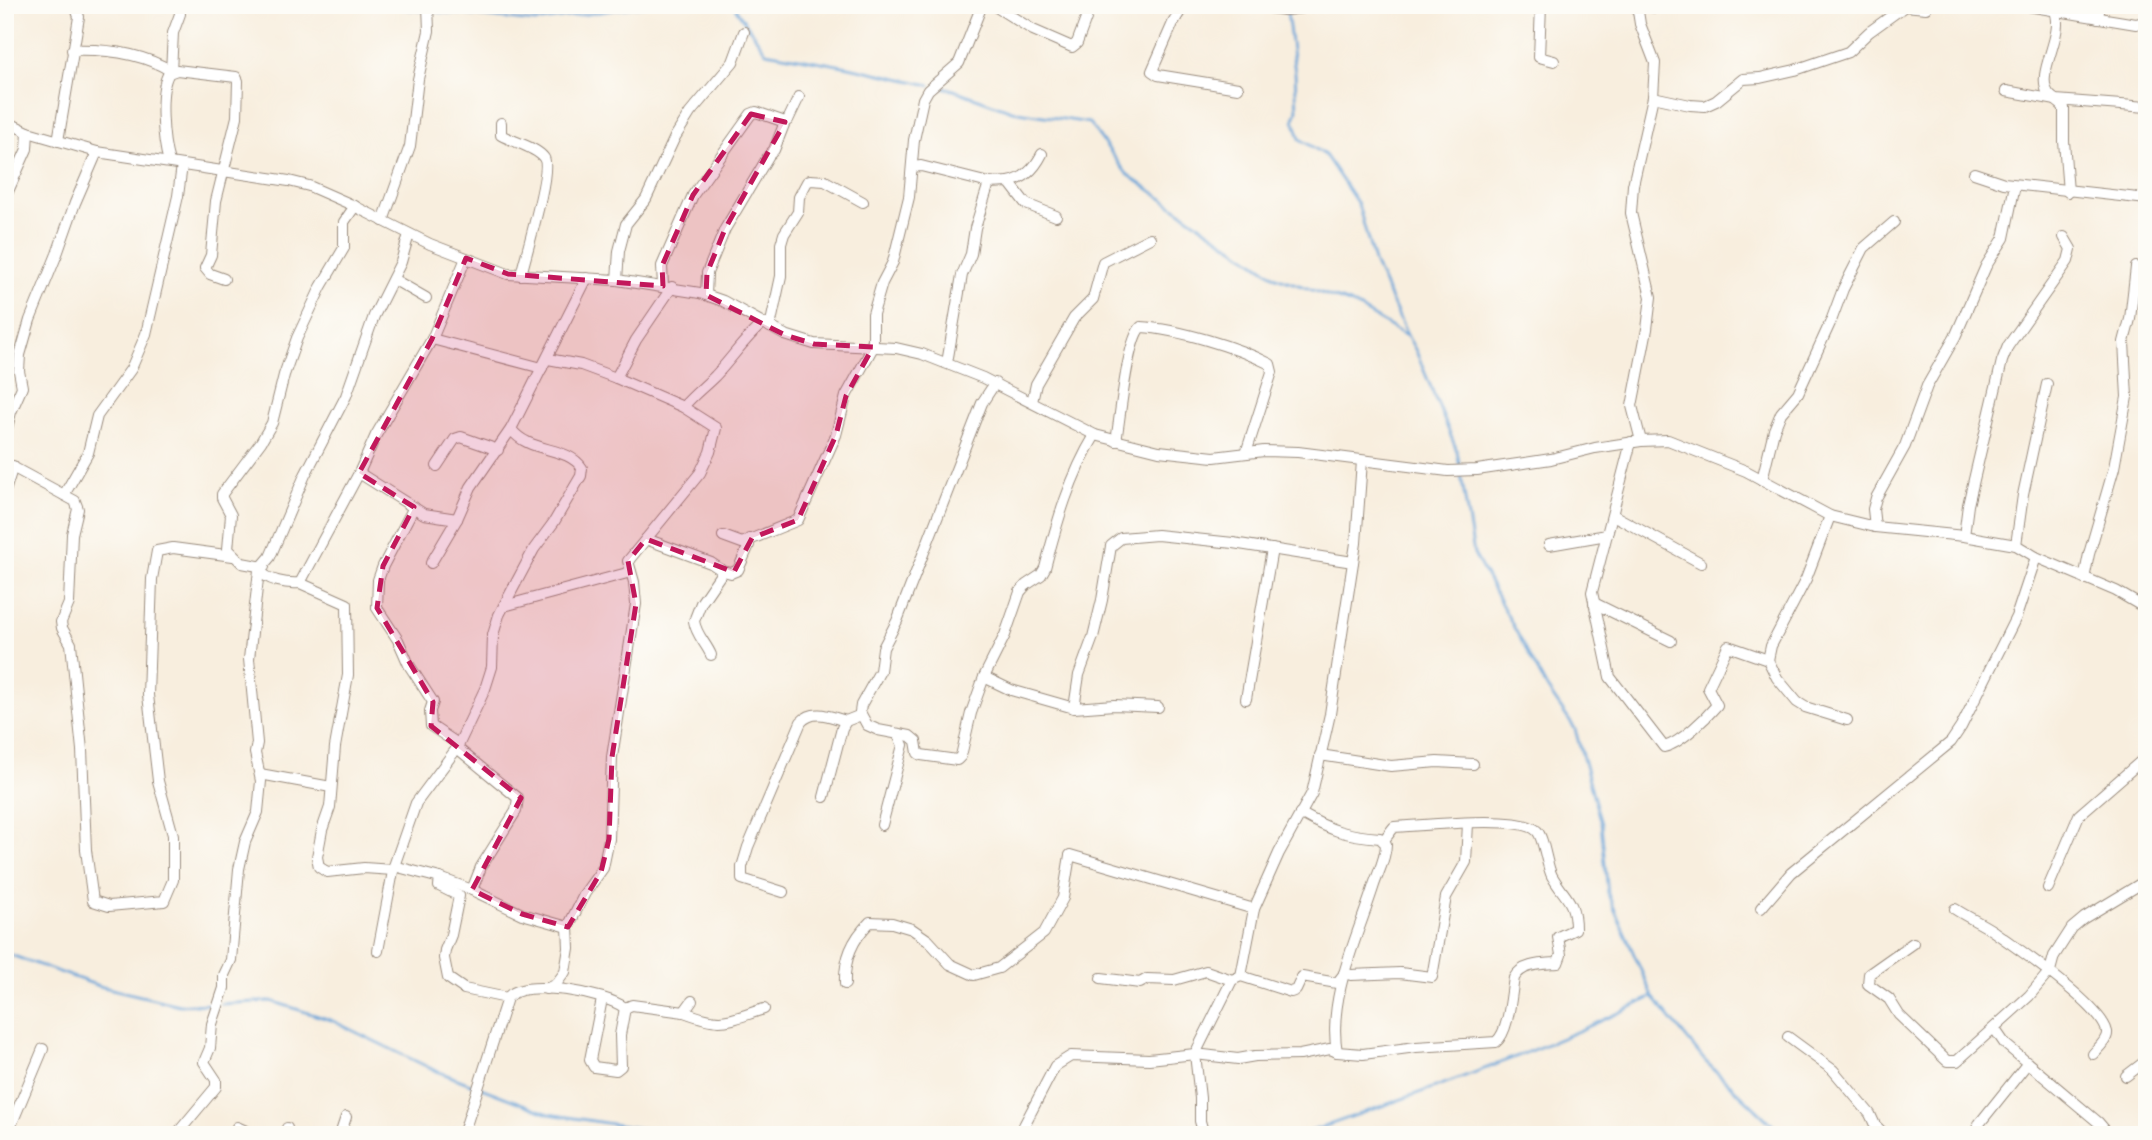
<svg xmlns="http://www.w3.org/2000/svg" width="2152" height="1140" font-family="'Libre Caslon Text',serif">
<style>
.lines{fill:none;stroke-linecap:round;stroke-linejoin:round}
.stream{stroke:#66a3d8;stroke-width:2.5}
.minor-casing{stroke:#9a8c7e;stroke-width:12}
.minor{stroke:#fff;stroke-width:10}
.marked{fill:#c2185b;fill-opacity:0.2;stroke:#c2185b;stroke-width:5;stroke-dasharray:14 9;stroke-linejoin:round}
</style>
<rect width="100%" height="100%" fill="#fdfcf7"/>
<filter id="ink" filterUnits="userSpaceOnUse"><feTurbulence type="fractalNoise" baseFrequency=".0143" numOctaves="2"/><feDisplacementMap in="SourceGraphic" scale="14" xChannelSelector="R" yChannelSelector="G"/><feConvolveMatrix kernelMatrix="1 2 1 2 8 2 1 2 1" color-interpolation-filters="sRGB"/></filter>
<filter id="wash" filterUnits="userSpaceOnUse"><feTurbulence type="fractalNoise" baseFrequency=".00686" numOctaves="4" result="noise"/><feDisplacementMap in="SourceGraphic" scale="28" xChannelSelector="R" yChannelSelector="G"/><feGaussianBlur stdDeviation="1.57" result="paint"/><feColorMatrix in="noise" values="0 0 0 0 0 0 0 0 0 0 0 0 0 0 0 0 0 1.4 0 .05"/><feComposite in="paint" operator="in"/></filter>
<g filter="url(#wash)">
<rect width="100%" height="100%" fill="#f8eede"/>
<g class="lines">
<g class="stream">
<polyline points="376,5 425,11"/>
<polyline points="733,5 766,52 849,67 930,85"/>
<polyline points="431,11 535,22 645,5"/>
<polyline points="1287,12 1295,73 1297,110 1294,119 1300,139 1325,155 1358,204 1374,262 1407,335"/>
<polyline points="936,86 954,90 1012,111 1089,123 1127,174 1190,218 1276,277 1352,304 1408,337 1416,351 1457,451 1460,468"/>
<polyline points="1461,475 1474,554 1547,688 1575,729 1601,824 1608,894 1652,996 1705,1061 1783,1135"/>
<polyline points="5,953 99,986 179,1005 214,1004"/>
<polyline points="221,1004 271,1001 331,1020 434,1070 549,1114 681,1135"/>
<path d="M1300,1135C1419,1093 1539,1053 1652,997"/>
</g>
</g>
</g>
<g filter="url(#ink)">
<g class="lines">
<defs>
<g id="minor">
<polyline points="993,5 1033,30 1072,47 1077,43 1091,5"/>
<polyline points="1184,5 1173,23 1152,71 1158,75 1238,88"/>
<polyline points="1244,5 1286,10 1330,5"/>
<polyline points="1541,5 1539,57 1554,61"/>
<polyline points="1637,5 1640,24 1655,63 1653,97 1633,185 1631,213 1651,297 1647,329 1632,406 1641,441"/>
<polyline points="2021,5 2136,24 2147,21"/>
<polyline points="1637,6 1663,8 1675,5"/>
<path d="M2055,11C2065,35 2035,73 2048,93C2052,99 2060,102 2064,108V141L2068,192"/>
<polyline points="2098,18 2100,5"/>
<path d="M72,50C105,49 142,53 171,71"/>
<polyline points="171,71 173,33 180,14 179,5"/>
<polyline points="2006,91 2056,100 2147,107"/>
<polyline points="1653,97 1690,105 1705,106 1716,101 1743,79 1760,78 1795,70 1848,52 1869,32 1905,6 1926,8"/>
<polyline points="5,121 28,132 97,152 289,181 309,186 350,204 430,244 508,274 617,280 700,293 723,301 785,335 814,344 896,348 922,354 983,378 1095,435 1159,451 1214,457 1264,451 1298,452 1448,471 1477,470 1551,459 1595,448 1641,441 1668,440 1746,471 1830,516 1875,527 1964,536 2016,545 2036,557 2116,591 2147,609"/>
<path d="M501,123V135C513,142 536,147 544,158C552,169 525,257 521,275"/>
<polyline points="58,141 79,17 75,5"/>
<path d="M169,162C163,142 158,90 169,73L177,70L236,77L238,81L237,117L216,201L211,255L205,268L210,274L224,279"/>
<polyline points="912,167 921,166 989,183 1009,182 1026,204 1056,216"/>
<polyline points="1974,173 2004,183 2147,199"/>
<path d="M1009,182C1024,179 1035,168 1042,154"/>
<polyline points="5,198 27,149 28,132"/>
<polyline points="383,221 410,146 418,79 429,31 428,5"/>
<polyline points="393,279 426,298"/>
<polyline points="617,280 619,251 626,224 646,199 675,137 690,113 733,62 744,32"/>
<polyline points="663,286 662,266 693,195 751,114 756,112 785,122 788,120 799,97"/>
<polyline points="706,295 707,273 725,229 769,155 774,150 785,122"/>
<polyline points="770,327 781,276 781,244 784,234 798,212 799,197 807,182 810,180 825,181 863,202"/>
<polyline points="432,339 542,368"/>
<polyline points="947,363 962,275 971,254 975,228 989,183"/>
<polyline points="616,378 636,340 672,287"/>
<path d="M995,383L982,403L897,621L883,648L880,671L861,705L860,712L867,725L878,730L910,736L916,741L918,753L921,755L957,760L961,756L971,713L984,677L1005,635L1020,592L1026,585L1041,575L1045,568C1057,522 1070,476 1095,435"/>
<polyline points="1032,402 1036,384 1074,318 1093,299 1103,262 1150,238"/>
<path d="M683,407C693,395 704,387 715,376C732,358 744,339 763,323"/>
<polyline points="5,436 11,412 22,387 19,371 20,355 30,320 57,254 75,203 97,152"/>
<path d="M1116,441C1120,420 1127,339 1141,327C1177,329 1237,347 1270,364L1272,372L1246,453"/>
<path d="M1631,442L1592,592L1610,677L1664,747C1681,743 1706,718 1717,705L1708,688L1728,646L1768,660"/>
<polyline points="5,463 75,501 78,509 72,534 69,603 61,622 62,628 71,644 82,750 86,850 93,901 109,906 164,901 173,880 173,835 158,781 148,695 152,579 157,551 173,548 233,556"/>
<polyline points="437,466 455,439 461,437 498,450"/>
<polyline points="359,473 424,514 457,519"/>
<polyline points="1762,480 1774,430 1781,413 1798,393 1831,321 1843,289 1864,248 1894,222"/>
<polyline points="5,491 13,466"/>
<polyline points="64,495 88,453 97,416 131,369 146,334 178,196 182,165"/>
<polyline points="414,507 383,566 378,580 377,608 398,640 409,665 433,702 430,711 431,726 458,744"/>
<polyline points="1613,515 1701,563"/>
<polyline points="1830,516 1806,579 1771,646 1768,660 1777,678 1797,702 1805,707 1847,720"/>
<polyline points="1875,527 1873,509 1876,498 1905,446 1927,386 1955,337 1986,266 2004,238 2015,185"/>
<polyline points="723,536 742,543 798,520 836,435 846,396 873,347 873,314 882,283 893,262 909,197 914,140 923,99 928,90 959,63 982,5"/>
<polyline points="1964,536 1968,505 2002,361 2008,346 2068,261 2071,249 2064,237"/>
<polyline points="646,539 711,563 723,571 731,573 738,570 749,545 749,539"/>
<polyline points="1549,545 1607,535"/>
<polyline points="2016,545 2023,495 2047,384"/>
<polyline points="431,563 457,519 471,487 511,429 587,278"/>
<polyline points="264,567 242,563 228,549 231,515 222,498 222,494 261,442 272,423 284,375 297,338 321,287 344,248 344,222 355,206"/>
<path d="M259,570C268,581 286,584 300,583L359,473L376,435L432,339L466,258"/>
<polyline points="2084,579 2089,554 2114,468 2127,397 2124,342 2130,319 2136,267"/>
<polyline points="300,583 347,604 348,675 335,747 330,807 322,830 317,857 319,867 327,872 364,868 393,870"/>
<polyline points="1594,603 1671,641"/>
<polyline points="504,606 631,572"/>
<path d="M711,655C706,643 696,635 694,621L701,603L723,571"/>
<polyline points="984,677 1011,690 1074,708 1114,705 1158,707"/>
<polyline points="1246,699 1272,549"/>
<polyline points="1074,708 1079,675 1093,637 1102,600 1111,546 1121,538 1157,535 1233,543 1353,562"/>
<polyline points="457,748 416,803 394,866 440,878 472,890 522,914 568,927"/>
<polyline points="1320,755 1391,766 1437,762 1473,764"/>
<polyline points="260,774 331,787"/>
<polyline points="824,797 842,728 846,721 861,715"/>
<polyline points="882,825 903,745 898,735"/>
<polyline points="440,878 439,886 459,896 451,935 445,950 444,958 448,978 464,989 507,998"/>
<polyline points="2048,888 2079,815 2147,756"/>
<path d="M472,890L481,867L516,811L518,798L457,748L485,689L492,667L493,635L499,615L534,549L554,522L581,476L582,468C567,445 529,454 511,429"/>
<path d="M783,892L742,879V867L748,847L801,722C814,708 831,717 846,721"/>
<polyline points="1761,908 1791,873 1951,742 1961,727 2016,617 2036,557"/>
<path d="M1955,909C1967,917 1981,923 1993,931C2016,947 2103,1007 2107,1032C2108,1040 2098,1048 2093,1054"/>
<polyline points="1913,943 1869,974 1868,984 1889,999 1899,1015 1947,1061 1957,1061 2029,996 2050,971 2054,956 2072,928 2084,918 2147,880"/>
<polyline points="378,951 394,866"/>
<polyline points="1344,973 1351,975 1400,973 1432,977 1446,897 1466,862 1468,823"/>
<polyline points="1241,976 1254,909 1279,853 1312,793 1330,714 1342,634 1356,543 1362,461"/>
<polyline points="1101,978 1140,983 1147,979 1174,980 1206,971 1232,980"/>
<path d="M845,984C844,959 852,940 870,922L892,923L912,929L928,940L950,964L974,975L999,968L1044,933L1063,898L1070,855L1254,909"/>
<polyline points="546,989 556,984 565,972 569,948 568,927 585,893 603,868 609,839 612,757 636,604 634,582 628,561 700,473 710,452 716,428 683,407 616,378 581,365 548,359"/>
<polyline points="602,999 590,1060 594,1067 616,1070 621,1066 620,1035 625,1008"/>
<polyline points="625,1008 632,1005 684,1012 692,1001"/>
<path d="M684,1012C724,1027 725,1021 764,1009"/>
<polyline points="1994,1028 2005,1044 2098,1122 2109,1135"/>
<polyline points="1788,1037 1833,1070 1870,1114 1875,1125 1885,1135"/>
<path d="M1337,1052L1363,1054L1416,1047L1496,1042C1509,1032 1511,995 1514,978C1522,963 1543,964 1558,963L1561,955L1558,937L1575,929C1575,899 1565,899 1552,876C1546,864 1544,838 1537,831C1521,814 1420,826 1394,827L1384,840"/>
<polyline points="2126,1076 2147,1060"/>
<polyline points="237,1127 255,1135"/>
<polyline points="7,1135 43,1049"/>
<polyline points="176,1135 216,1087 216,1080 204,1062 210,1048 212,1024 224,988 224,975 231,960 239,869 245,842 258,812 261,781 255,753 257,743 249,659 259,570 270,557 305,475 346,396 374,316 401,262 409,234"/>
<polyline points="284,1135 287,1128"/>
<polyline points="340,1135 346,1117"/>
<path d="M463,1135L507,998C523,977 607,994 625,1008"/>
<path d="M1019,1135L1055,1066L1071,1056L1149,1059L1195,1054L1238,1059L1255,1056L1300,1055L1330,1049L1337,1052C1327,998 1358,936 1374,885C1378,873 1386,858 1386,844L1380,838C1344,835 1332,831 1300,813"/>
<polyline points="1204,1135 1200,1121 1200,1098 1195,1054 1232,980 1241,976 1291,992 1296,990 1302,977 1337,983 1344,974"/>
<polyline points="1977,1135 1979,1124 2027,1064"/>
</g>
</defs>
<use href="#minor" class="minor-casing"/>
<use href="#minor" class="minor"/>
</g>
</g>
<path class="marked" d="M751,114L785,122L725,229L707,273L706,295L785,335L814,344L873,347L846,396L836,435L798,520L752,538L734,572L646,539L628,561L636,604L612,757L609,839L601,872L568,927L522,914L472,890L521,798L431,726L433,702L377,608L383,566L414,507L359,473L432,339L466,258L508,274L663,286L662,266L693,195Z"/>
<rect width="2152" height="1140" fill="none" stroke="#fdfcf7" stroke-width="28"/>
</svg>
